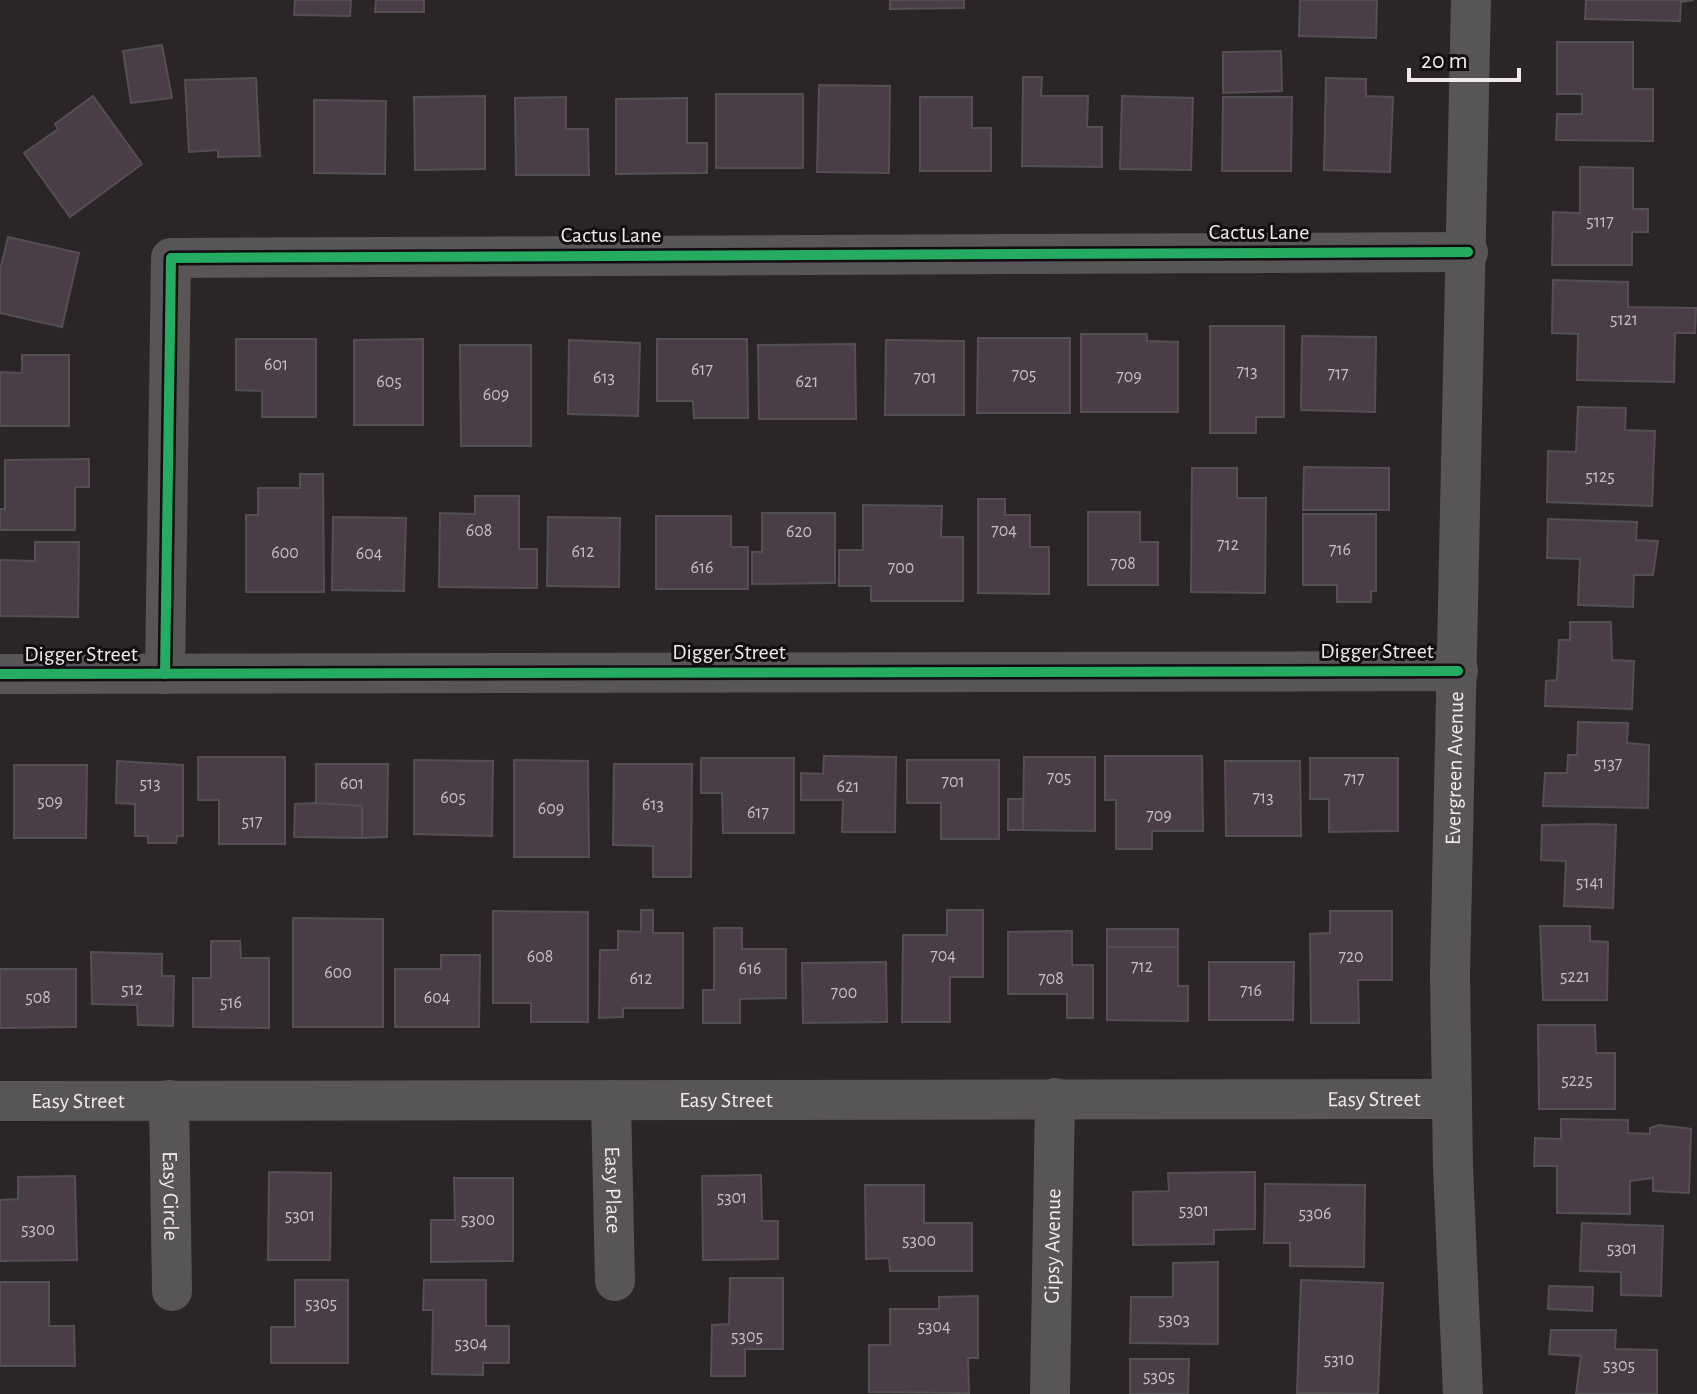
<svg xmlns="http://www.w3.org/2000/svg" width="1697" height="1394" font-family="'Alegreya Sans',sans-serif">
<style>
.building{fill:#4b3d47;stroke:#544f52;stroke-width:2}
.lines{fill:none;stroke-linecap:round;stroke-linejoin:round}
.street{stroke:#585557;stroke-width:40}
.cycleway-casing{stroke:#120d10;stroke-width:15}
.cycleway{stroke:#26ab63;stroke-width:10}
.labels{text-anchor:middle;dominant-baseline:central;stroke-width:6;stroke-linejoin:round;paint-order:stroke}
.number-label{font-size:18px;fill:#c8bec4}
.street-label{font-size:22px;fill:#f1e9ee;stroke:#120d10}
</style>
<rect width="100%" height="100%" fill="#2b2528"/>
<g class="building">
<polygon points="295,0 351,0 350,16 294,15"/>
<polygon points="376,0 424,0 424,12 375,12"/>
<polygon points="890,0 964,0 964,8 890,9"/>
<polygon points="1300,0 1377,0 1376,38 1299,36"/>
<polygon points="1586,0 1694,0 1681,2 1680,21 1585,19"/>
<polygon points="1557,42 1633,42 1633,89 1653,89 1653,141 1556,140 1557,114 1582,114 1582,94 1557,94"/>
<polygon points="162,45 172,98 131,103 123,51"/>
<polygon points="1281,51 1282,91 1223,93 1223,52"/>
<polygon points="1023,77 1042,77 1041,96 1088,96 1087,127 1102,127 1102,167 1022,166"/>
<polygon points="256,78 260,156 218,157 218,150 189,152 185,80"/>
<polygon points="1326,78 1366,79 1366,96 1393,97 1390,172 1324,170"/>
<polygon points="819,85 890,86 889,173 817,172"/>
<rect x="716" y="94" width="87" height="74"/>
<polygon points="93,96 142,164 70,217 24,153 58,129 55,124"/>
<polygon points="485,96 485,169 415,170 414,97"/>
<polygon points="1122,96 1193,98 1191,170 1120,169"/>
<polygon points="566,97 566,129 588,129 589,175 516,175 515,98"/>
<polygon points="920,97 972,97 972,128 991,128 991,171 920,171"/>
<polygon points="1223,97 1292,97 1291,171 1222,171"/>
<polygon points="687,98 687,143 707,143 707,173 616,174 616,99"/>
<polygon points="314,100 386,101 385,174 314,173"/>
<polygon points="1580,167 1633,168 1633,209 1648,209 1648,232 1632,232 1632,265 1552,265 1553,212 1580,213"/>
<polygon points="8,237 79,253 62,327 0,313 0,270"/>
<polygon points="1553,280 1628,282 1628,307 1696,308 1695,333 1675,333 1674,382 1577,380 1578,334 1552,333"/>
<polygon points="1210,326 1284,326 1284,417 1256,417 1256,433 1210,433"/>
<polygon points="1081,334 1147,334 1147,341 1178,342 1178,412 1081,412"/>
<polygon points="1302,336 1376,337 1375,412 1301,410"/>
<polygon points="978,338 1070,338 1070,413 977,413"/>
<polygon points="236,339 316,339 316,417 262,417 262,391 236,390"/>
<polygon points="423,339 423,425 354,425 354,340"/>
<polygon points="657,339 747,339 748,418 694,418 693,401 657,401"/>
<polygon points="569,340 640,343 638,416 568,414"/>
<polygon points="886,340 964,341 964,415 885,415"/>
<polygon points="855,344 856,419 759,419 758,345"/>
<polygon points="460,345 531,345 531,446 461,446"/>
<polygon points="22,355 69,355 69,426 0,426 0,372 22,373"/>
<polygon points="1578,407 1626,408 1625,430 1655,431 1652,506 1547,502 1548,451 1576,452"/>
<polygon points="89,459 89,487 75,487 75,530 0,530 0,509 5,509 5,460"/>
<polygon points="1304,467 1389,468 1389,510 1303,510"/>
<polygon points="1192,468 1237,468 1237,498 1266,498 1265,593 1191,592"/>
<polygon points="300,474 323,474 324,592 246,592 246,515 258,515 258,488 300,488"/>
<polygon points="475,496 519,496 519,549 537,549 537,588 439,587 440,513 475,514"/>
<polygon points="978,499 1005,499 1005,515 1030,515 1030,547 1049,547 1049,594 978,593"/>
<polygon points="863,505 942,506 941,537 963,537 963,601 871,601 871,586 839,586 839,550 863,550"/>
<polygon points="1088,512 1140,512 1140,542 1158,542 1158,585 1088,585"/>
<polygon points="762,513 835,513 835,583 752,584 752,552 762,552"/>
<polygon points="1303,514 1376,514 1376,591 1371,591 1371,602 1337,602 1337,585 1303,585"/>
<polygon points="656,516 731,516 731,547 748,547 748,589 656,589"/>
<polygon points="333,517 406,518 404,591 332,590"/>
<polygon points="548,517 620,518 619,587 547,586"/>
<polygon points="1548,519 1637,522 1636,540 1658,541 1653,575 1634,575 1633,607 1578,605 1580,559 1547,558"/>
<polygon points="35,542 79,542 78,617 0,616 0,560 35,561"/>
<polygon points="1570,622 1611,622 1612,660 1634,661 1632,709 1545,706 1546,681 1557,680 1559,640 1570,640"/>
<polygon points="1578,722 1628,723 1627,743 1649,745 1648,808 1543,806 1545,773 1567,773 1568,755 1577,755"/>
<polygon points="824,756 896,757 895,832 842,832 843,800 801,800 801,773 823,774"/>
<polygon points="1105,756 1202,756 1203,831 1152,831 1152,849 1116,849 1116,800 1105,800"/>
<polygon points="198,757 285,757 285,844 219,844 219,800 198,800"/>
<polygon points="1024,757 1095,757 1095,831 1023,830"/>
<polygon points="701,758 794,758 794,833 723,833 722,793 701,793"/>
<polygon points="1310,758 1398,758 1398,831 1329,832 1329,799 1310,799"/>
<polygon points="414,760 493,761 492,836 414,834"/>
<polygon points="514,760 588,761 589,857 514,857"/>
<polygon points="907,760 999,760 999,839 941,839 941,803 907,803"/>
<polygon points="117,761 183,765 183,836 177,836 176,843 148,843 148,836 135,836 135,804 116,803"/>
<polygon points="1225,761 1300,761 1301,836 1226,836"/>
<polygon points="316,764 388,764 387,837 362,838 362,806 316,806"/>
<polygon points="614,764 692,764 691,877 653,877 653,846 613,845"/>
<polygon points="14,765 87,765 86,838 14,838"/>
<rect x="1008" y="799" width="15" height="31"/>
<polygon points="316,803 362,806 362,838 294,837 295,804"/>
<polygon points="1594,824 1616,825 1613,908 1564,906 1566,861 1541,860 1542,825"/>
<polygon points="641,910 653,910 653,933 683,933 683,1008 623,1008 623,1017 599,1018 600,950 618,950 618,931 641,932"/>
<polygon points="947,910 983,910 983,977 950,977 950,1022 902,1022 903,935 947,935"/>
<polygon points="493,911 588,912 588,1022 531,1022 531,1003 493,1003"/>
<polygon points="1330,911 1392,911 1392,980 1358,980 1359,1023 1311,1023 1310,934 1330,933"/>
<polygon points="293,918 383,919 383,1027 293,1027"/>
<polygon points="1540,926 1590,926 1590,941 1608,942 1607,1000 1543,1000"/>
<polygon points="714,928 742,928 742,949 786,949 786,998 740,999 740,1023 703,1023 703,990 714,990"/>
<rect x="1107" y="929" width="71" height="18"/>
<polygon points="1072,931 1072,965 1093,965 1093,1018 1067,1018 1067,994 1008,994 1008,932"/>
<polygon points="211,941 240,941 241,958 269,958 269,1028 193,1027 193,978 211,978"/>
<polygon points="1107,947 1178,947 1178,986 1188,986 1188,1021 1107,1020"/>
<polygon points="91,952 162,954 162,976 174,976 173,1026 138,1025 137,1005 92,1004"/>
<polygon points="441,955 480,955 479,1027 395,1027 395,969 441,969"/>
<polygon points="886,962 887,1022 803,1023 802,963"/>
<polygon points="1209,962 1294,962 1293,1020 1209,1020"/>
<polygon points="0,969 76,969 76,1027 0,1028"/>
<polygon points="1538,1025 1595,1025 1596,1053 1615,1053 1615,1109 1539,1109"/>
<polygon points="1561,1119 1628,1120 1628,1133 1650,1134 1650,1128 1659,1125 1691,1129 1689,1193 1653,1191 1653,1178 1630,1181 1630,1214 1557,1213 1557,1166 1534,1166 1535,1138 1561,1139"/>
<polygon points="269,1172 331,1173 330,1260 268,1260"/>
<polygon points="1255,1172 1255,1229 1214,1230 1214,1244 1133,1245 1133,1192 1169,1191 1168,1173"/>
<polygon points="761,1175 762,1221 778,1221 778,1259 703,1260 702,1176"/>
<polygon points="75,1176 77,1260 0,1261 0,1200 18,1199 18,1177"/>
<polygon points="454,1178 513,1178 513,1261 431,1262 431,1220 455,1220"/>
<polygon points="1265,1184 1365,1185 1364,1267 1290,1266 1290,1243 1264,1243"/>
<polygon points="865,1185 924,1185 924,1223 972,1223 972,1271 890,1271 889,1258 866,1259"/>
<polygon points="1582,1223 1663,1226 1661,1296 1621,1295 1621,1272 1580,1271"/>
<polygon points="1218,1262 1218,1344 1130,1343 1131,1297 1173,1297 1173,1263"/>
<polygon points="730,1278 783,1278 783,1349 745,1349 745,1376 711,1376 712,1325 729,1324"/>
<polygon points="295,1280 348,1280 348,1363 271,1363 271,1327 295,1327"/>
<polygon points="424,1280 486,1280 486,1326 509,1326 509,1363 483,1363 483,1375 432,1374 433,1310 423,1310"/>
<polygon points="1301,1280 1383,1283 1378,1394 1297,1393"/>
<polygon points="0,1282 49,1282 49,1326 74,1326 75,1366 0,1366"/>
<polygon points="1549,1286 1593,1287 1592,1311 1548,1309"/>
<polygon points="978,1296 978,1358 968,1358 969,1393 869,1392 869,1345 890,1345 890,1309 939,1309 939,1297"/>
<polygon points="1551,1330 1616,1330 1615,1349 1657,1350 1657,1394 1576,1394 1581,1356 1549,1354"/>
<polygon points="1130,1359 1189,1359 1188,1394 1130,1394"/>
</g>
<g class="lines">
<g class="street">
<polyline points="0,674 1458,671"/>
<polyline points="165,674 171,258 1468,252"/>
<path id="s1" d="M169,1100L172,1291"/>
<path id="s2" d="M611,1100L615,1281"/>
<path id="s3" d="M0,1101L1451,1099"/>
<path id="s4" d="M1050,1394L1055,1098"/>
<path id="s5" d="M1463,1394L1453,1168L1450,975L1471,0"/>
</g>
<defs>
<g id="cycleway">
<polyline points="0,674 1458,671"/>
<polyline points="165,674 171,258 1468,252"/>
</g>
</defs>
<use href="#cycleway" class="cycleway-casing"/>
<use href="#cycleway" class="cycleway"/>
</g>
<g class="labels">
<g class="number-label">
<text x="1600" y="222">5117</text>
<text x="1624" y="320">5121</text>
<text x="276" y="365">601</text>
<text x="702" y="370">617</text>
<text x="1247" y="372">713</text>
<text x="1338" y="374">717</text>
<text x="1024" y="375">705</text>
<text x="1129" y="377">709</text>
<text x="604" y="378">613</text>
<text x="925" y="378">701</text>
<text x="389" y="382">605</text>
<text x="807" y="382">621</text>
<text x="496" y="395">609</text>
<text x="1600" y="477">5125</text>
<text x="479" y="531">608</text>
<text x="1004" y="531">704</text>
<text x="799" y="532">620</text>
<text x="1228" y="545">712</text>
<text x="1340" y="550">716</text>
<text x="583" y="552">612</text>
<text x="285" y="553">600</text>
<text x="369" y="554">604</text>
<text x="1123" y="564">708</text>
<text x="702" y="568">616</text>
<text x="901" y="568">700</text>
<text x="1608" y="764">5137</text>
<text x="1059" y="778">705</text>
<text x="1354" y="779">717</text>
<text x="953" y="782">701</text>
<text x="150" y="784">513</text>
<text x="352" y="784">601</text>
<text x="848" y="787">621</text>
<text x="453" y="798">605</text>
<text x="1263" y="798">713</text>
<text x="50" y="802">509</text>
<text x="653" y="805">613</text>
<text x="551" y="809">609</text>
<text x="758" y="813">617</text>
<text x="1159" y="816">709</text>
<text x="252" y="822">517</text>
<text x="1590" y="883">5141</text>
<text x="943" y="956">704</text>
<text x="540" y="957">608</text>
<text x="1351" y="957">720</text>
<text x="1142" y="967">712</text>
<text x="750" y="969">616</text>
<text x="338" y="973">600</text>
<text x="1575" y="977">5221</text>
<text x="641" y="979">612</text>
<text x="1051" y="979">708</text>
<text x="132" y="990">512</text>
<text x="1251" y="991">716</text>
<text x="844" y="993">700</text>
<text x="38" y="998">508</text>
<text x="437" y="998">604</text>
<text x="231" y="1003">516</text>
<text x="1577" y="1081">5225</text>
<text x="732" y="1198">5301</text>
<text x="1194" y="1211">5301</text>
<text x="1315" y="1214">5306</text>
<text x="300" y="1216">5301</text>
<text x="478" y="1220">5300</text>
<text x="38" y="1230">5300</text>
<text x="919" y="1241">5300</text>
<text x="1622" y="1249">5301</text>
<text x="321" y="1304">5305</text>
<text x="1174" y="1320">5303</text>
<text x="934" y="1327">5304</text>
<text x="747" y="1337">5305</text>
<text x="471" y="1344">5304</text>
<text x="1339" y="1360">5310</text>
<text x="1619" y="1366">5305</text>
<text x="1159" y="1377">5305</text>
</g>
<g class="street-label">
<text x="1259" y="232">Cactus Lane</text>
<text x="611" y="235">Cactus Lane</text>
<text x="1377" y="651">Digger Street</text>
<text x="729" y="652">Digger Street</text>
<text x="81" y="654">Digger Street</text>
<text stroke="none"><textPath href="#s5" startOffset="626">Evergreen Avenue</textPath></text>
<text stroke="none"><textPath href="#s3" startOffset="1374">Easy Street</textPath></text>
<text stroke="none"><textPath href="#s3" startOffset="726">Easy Street</textPath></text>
<text stroke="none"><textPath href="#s3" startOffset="78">Easy Street</textPath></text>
<text stroke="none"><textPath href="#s2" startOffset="90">Easy Place</textPath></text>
<text stroke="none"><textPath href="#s1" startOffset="96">Easy Circle</textPath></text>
<text stroke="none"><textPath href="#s4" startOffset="148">Gipsy Avenue</textPath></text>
</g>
</g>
<path d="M1409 68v12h110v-12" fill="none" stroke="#f1e9ee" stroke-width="4"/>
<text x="1421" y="68" font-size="24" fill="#f1e9ee" stroke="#120d10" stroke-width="6" paint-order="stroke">20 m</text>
</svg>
